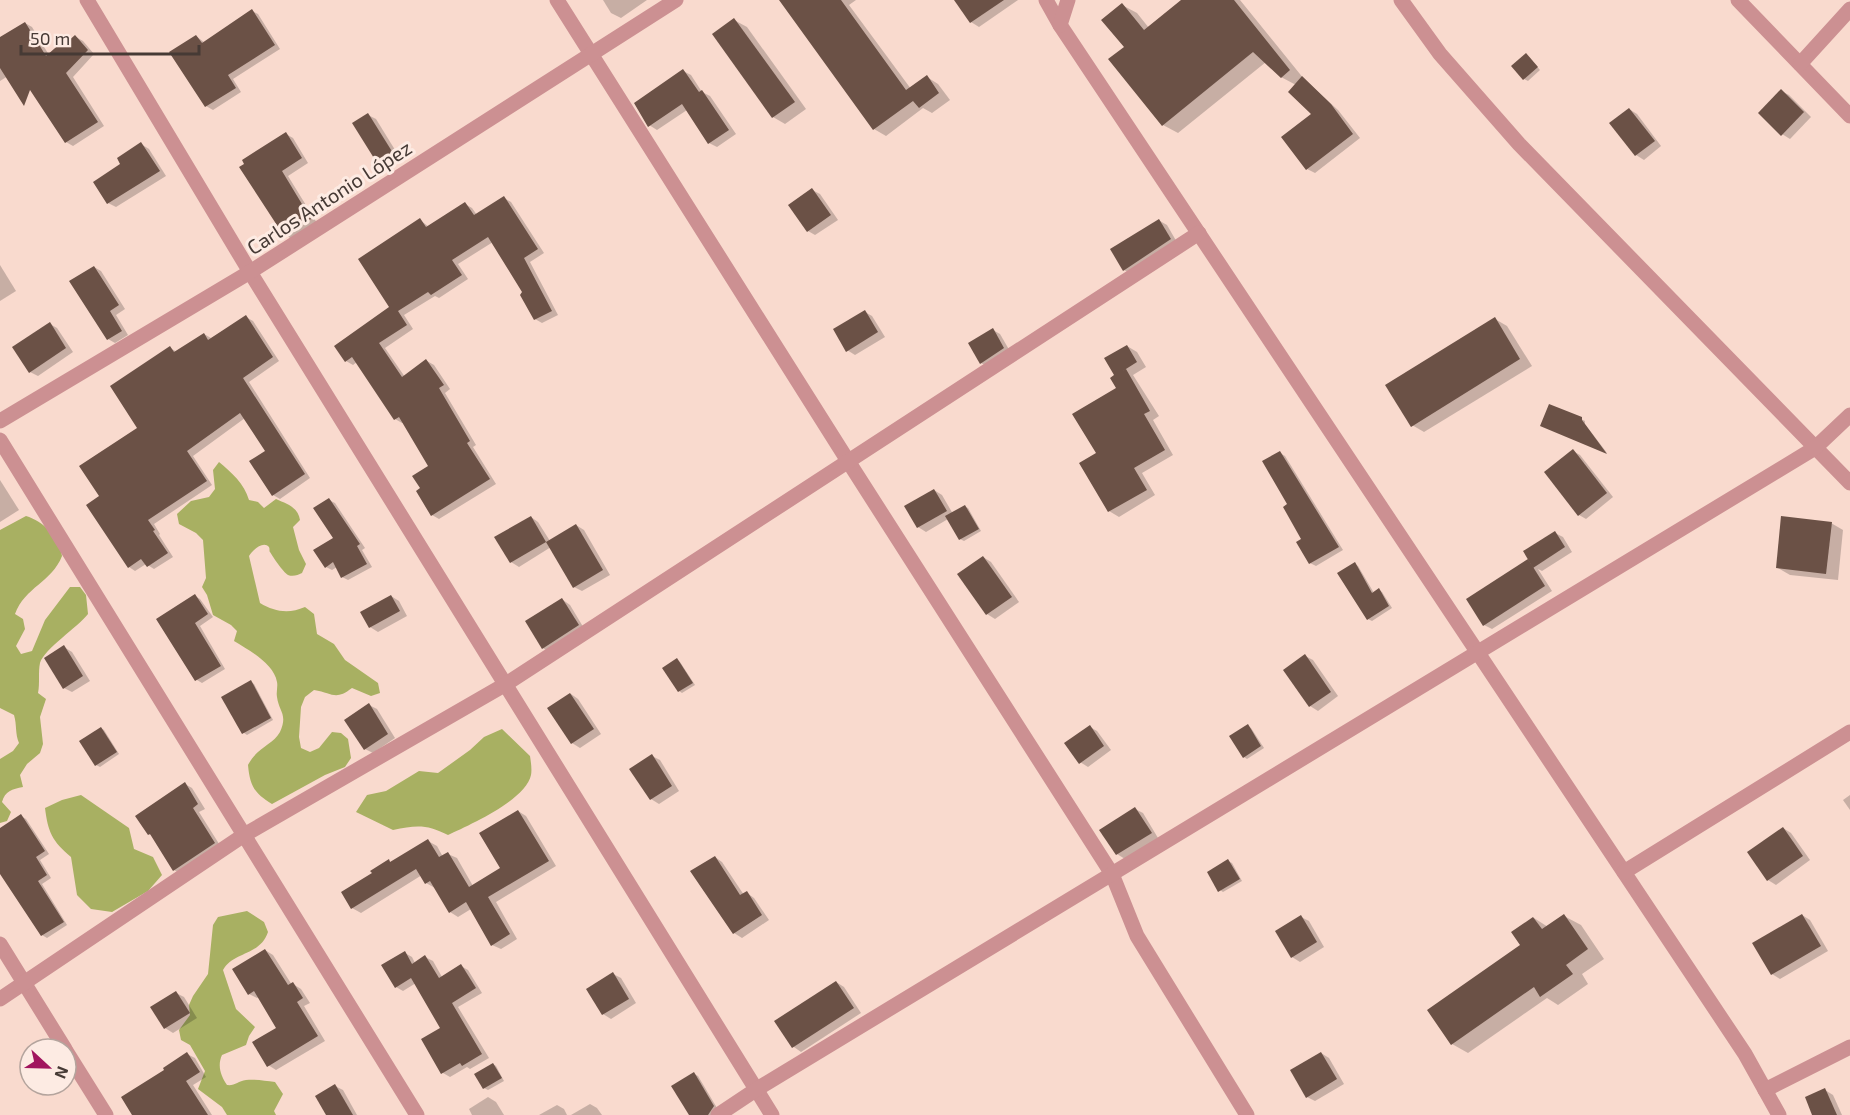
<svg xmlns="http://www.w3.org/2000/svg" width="1850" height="1115" font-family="'Exo 2',sans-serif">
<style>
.forest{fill:#a8b062}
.shadow{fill:#0003}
.building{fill:#6b5146}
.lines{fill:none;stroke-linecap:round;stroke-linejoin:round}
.minor{stroke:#cc9092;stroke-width:15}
.labels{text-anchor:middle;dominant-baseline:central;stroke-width:6;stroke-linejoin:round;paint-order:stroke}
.street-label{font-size:20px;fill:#463a35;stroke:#fdebe3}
</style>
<rect width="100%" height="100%" fill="#f9dace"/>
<g class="forest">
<path d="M219,462C232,473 244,483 249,500L258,502L264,508L276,499C287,504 298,507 300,520L293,527L299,550L306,564L302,573C298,575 293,577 288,575C283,572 273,557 270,552C269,551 270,549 269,547C263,540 252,551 249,556L260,603C275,612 289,614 305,607L314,614L317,634L334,644L345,660L378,683L380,693L371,696L352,688C335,701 333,693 314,690L305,697L301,707L299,737L301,748L310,752L319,748L332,732L341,733L348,739L351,758L345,767L325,775L272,804C254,793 250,786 248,765C257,747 273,745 280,732C288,714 279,712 277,697C276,692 278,687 277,682C274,664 249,650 234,641L237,631L231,625L213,615L207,595L202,587L206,578L203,540L196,533L179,524L177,514L191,501L209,497L215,489L213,470Z"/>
<path d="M26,516C43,521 60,538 62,556C52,582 25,587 15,614L23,619L25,629L16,646L21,654L32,651L45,620L70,587H80L86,595L88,614C78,627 44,649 40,663C38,672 40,683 38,693L46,699L40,717L43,744L40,753L27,764L20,775L23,787C12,789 5,791 2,802L11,812L7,821L0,823V759L13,751L19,743C15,734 17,725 14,715L0,708V530Z"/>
<path d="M502,729L530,756C531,762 532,770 531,775C526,800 469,825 448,835C427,824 416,825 393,830L356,812L367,795L386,791L419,771L438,773L470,750L484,737Z"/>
<path d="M81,795L129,828L134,849L153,857L162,875L148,891L112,912L91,909L77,895L71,857C52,841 48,832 45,808L62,800Z"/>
<path d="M247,911L264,922L268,932C260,956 234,951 223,970L236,1009L255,1027L249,1036L246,1045L222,1055C217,1066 221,1076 227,1085C235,1086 238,1081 246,1080C256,1079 265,1081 275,1082L283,1094L274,1111L276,1115H227L222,1107L198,1089L205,1071L190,1045L181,1040L179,1030L190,1015L189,1005L193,996L208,974L213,925L218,917Z"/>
</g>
<g class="shadow">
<polygon points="603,0 647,0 621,18 611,13"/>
<polygon points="781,0 856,0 849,5 911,89 927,77 938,84 950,100 932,113 923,108 886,136 874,129"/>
<polygon points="956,0 1018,0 979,27 971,22"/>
<polygon points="1183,0 1240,0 1304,79 1338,110 1360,138 1315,173 1307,169 1313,115 1296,85 1281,77 1266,62 1178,133 1163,125 1126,47 1122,5 1137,13 1149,28"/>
<polygon points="252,11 258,14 280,49 233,79 241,92 213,110 206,106 196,36 205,43"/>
<polygon points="734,20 747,27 806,109 785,124 773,117"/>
<polygon points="25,23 32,27 49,55 63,43 67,45 76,37 83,41 94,54 73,77 104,126 73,146 66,142 24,66 0,81 0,39"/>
<polygon points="1529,57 1540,70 1528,81 1524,79"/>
<polygon points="683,71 691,75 702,92 710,96 736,134 717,147 709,143 687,110 657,130 649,125"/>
<polygon points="1781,91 1789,95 1811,117 1790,139 1782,134"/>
<polygon points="1629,109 1637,114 1661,146 1644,160 1636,155"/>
<polygon points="368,115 376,119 400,158 386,167 378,162 354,124"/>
<polygon points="286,134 293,138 308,163 288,176 317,223 292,239 285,235 241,168"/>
<polygon points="141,144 149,149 166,176 116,207 108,203 122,165"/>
<polygon points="812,190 820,194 838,220 815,235 808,231"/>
<polygon points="504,198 511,202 544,253 530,262 558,315 542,323 535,319 524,292 493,242 458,264 468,279 439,298 435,296 404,315 413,329 385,348 405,377 427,361 434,365 450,389 445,393 476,445 473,447 496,484 439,519 432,515 422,489 430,467 404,422 402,423 395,419 357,362 353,365 346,361 391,308 420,220 429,227 465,204 472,208 477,215"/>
<polygon points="1160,221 1167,225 1178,244 1132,274 1124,270"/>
<polygon points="0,265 16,291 0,301"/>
<polygon points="94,267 101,271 125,309 116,315 128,335 115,343 108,339"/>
<polygon points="865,312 872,316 885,337 855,355 847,350"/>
<polygon points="246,317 253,321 279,361 249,382 310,478 280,499 273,495 267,451 245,418 193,456 212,485 154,524 160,534 159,535 173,557 154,569 146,564 135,571 129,567 101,496 139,428 170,348 177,352 204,334 211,338"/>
<polygon points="1495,319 1507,326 1532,366 1424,432 1412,425"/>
<polygon points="50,324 57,328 73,352 38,376 30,372"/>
<polygon points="993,330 1000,334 1011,353 989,367 981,363"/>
<polygon points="1127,346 1137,352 1146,367 1133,375 1159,416 1153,420 1173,455 1142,473 1155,495 1119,517 1109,511 1081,464 1098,454 1118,389 1116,376"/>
<polygon points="1581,419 1585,421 1585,424 1607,453 1545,427"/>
<polygon points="1573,451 1580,455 1613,497 1586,519 1579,515"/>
<polygon points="1280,453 1285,456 1343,550 1316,566 1310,563 1289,505"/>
<polygon points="0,480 19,510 0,522"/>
<polygon points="934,490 942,495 953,514 965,507 968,508 981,531 964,541 960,539 948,519 926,532 918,527"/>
<polygon points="329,500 335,503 365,548 362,550 372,567 348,580 342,577 337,567 332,570 326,567 335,538"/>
<polygon points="531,517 538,522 550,541 576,525 584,530 610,575 582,591 574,587 551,547 519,567 511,562"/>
<polygon points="1831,523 1843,530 1838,580 1790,575 1778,568"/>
<polygon points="1555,533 1563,537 1572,552 1542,571 1538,569 1552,591 1492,629 1484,625 1528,561"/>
<polygon points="983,557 991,562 1019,602 995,619 987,614"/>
<polygon points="1355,564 1358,566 1374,593 1379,590 1382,592 1392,608 1372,621 1368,619"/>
<polygon points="195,596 200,599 213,617 200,626 225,669 202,683 197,680 158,620"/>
<polygon points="391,596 399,601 407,616 378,632 370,627"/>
<polygon points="563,600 570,605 585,630 550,653 543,648"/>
<polygon points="64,647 72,652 90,681 72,692 64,688"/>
<polygon points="1305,656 1313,660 1338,696 1318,711 1310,706"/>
<polygon points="677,660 680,662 695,685 682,693 679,691"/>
<polygon points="251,682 254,684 273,720 247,735 244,733"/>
<polygon points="571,694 578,699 601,734 580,748 572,743"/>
<polygon points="369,705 377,709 395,738 373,753 365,749"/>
<polygon points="1248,726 1251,728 1264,748 1247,759 1244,757"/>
<polygon points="1090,727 1097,731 1111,750 1088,767 1080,762"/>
<polygon points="101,728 104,730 119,754 100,767 96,765"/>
<polygon points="652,756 660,760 679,791 659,804 651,799"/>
<polygon points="185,784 192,788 205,809 199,812 221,847 181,874 174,870 153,836 149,834"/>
<polygon points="1850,795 1850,810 1843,800"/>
<polygon points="1135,809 1143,813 1158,838 1125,859 1117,854"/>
<polygon points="518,811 526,816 556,866 496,902 517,939 501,949 492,945 471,909 458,917 450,912 435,888 426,883 422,875 361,913 352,908 374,874 389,861 392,863 428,841 437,846 443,857 448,854 457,858 473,886 502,869"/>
<polygon points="21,816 26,819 49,854 40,860 51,878 42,884 67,925 47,938 42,935 0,873 0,830"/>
<polygon points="1783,828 1791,833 1810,860 1776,885 1768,880"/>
<polygon points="715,857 722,862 744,895 747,893 754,898 769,920 742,938 734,933"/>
<polygon points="1228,861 1232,863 1242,881 1223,892 1220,890"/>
<polygon points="1802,915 1810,920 1828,951 1780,979 1772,974 1754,943"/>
<polygon points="1564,916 1581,925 1604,959 1582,974 1588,984 1558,1005 1547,998 1468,1053 1452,1044 1522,945 1534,918 1548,927"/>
<polygon points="1301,917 1309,921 1324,947 1300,962 1292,957"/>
<polygon points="265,950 273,955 292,985 293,984 301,989 310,1003 304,1006 325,1041 276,1070 268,1065 278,1028 259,997 257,998 249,994"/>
<polygon points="405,953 412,957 415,963 425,957 433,961 442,977 461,966 468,970 482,993 458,1007 489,1058 470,1069 467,1067 450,1077 443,1073 423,1040 442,1028 416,983 403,991 396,987"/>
<polygon points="613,974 621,978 636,1003 611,1019 603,1014"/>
<polygon points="836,982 844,987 861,1013 801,1052 794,1047 777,1021"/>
<polygon points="176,993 184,997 197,1018 173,1033 165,1028"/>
<polygon points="1321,1053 1329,1058 1344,1084 1315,1101 1307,1097"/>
<polygon points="187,1054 195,1058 206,1077 193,1085 212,1115 151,1115 166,1071"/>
<polygon points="493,1064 496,1066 504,1081 488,1090 484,1088 476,1074"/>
<polygon points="694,1074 698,1076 717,1108 712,1115 691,1115"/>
<polygon points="335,1086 343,1090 357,1115 328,1115"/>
<polygon points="1825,1090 1833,1095 1842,1115 1814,1115"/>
<polygon points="488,1097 496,1102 504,1115 472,1115 469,1109"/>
<polygon points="590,1104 597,1108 602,1115 571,1115"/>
<polygon points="557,1105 564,1109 567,1115 539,1115"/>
</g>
<g class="building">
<polygon points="779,0 841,0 906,90 927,75 939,93 919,108 913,101 873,130"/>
<polygon points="954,0 1004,0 970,23"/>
<polygon points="1181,0 1234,0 1290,70 1281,78 1253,52 1162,126 1108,59 1124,47 1101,20 1122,3 1144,30"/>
<polygon points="252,9 275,45 228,75 236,88 205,107 169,52 196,35 202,43"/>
<polygon points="734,18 795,102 772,118 712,34"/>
<polygon points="25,22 46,56 63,41 65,44 75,35 88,50 66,73 98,122 65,143 30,90 24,106 0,68 0,37"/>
<polygon points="1526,53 1538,67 1523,80 1511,66"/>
<polygon points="683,69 699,92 702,90 729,130 708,144 682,104 648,127 634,103"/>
<polygon points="1302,76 1331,104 1353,134 1306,170 1281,137 1311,114 1288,92"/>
<polygon points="1781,89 1804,112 1781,136 1758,113"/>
<polygon points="1629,108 1655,141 1635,156 1609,123"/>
<polygon points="368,113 393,153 377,163 352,123"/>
<polygon points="286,132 302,158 282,171 311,219 284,236 239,167 244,164 242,160"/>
<polygon points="141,142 160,171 107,204 93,182 120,164 117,158"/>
<polygon points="812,188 831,215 807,232 788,205"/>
<polygon points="504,196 538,249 524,258 552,311 534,320 520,295 522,292 488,237 452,260 462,275 431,295 428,292 398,311 407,325 379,343 402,377 426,359 444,385 439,388 470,441 467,443 490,479 431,516 416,491 420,488 412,476 428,466 399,417 394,420 352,357 345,362 334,346 389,307 358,259 420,218 426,227 465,202 474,215"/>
<polygon points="1159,219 1171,239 1123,271 1110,249"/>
<polygon points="94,266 119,305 110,311 122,331 107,340 69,281"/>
<polygon points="865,310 878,332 846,352 833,329"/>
<polygon points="246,315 273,357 243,378 305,474 272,496 249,461 265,451 240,413 187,451 207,481 148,520 155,530 153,531 168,553 147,567 141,559 128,568 86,505 99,496 79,466 137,428 110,386 170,346 174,352 204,333 208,340"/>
<polygon points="1495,317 1520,359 1411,427 1385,385"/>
<polygon points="50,322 66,348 29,373 12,347"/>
<polygon points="993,328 1004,348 980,364 968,343"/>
<polygon points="1127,345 1137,362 1118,374 1126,369 1150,411 1144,414 1165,450 1134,468 1147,490 1108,512 1079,463 1096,453 1072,414 1116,388 1110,378 1114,375 1104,358"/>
<polygon points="1549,404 1582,417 1582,420 1607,454 1540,426"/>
<polygon points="1573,449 1607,493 1578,516 1544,472"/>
<polygon points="1280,451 1339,547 1309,564 1296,542 1301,539 1283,507 1287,504 1262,461"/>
<polygon points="934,489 947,511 917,528 904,506"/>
<polygon points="329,498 360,544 357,546 367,564 341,578 333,562 325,568 313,550 333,538 313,508"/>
<polygon points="965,505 979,529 959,540 945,516"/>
<polygon points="531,516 546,542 510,563 494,537"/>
<polygon points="1781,516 1832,522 1826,574 1776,568"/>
<polygon points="576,524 603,570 573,588 546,542"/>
<polygon points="1555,531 1565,547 1533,568 1523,551"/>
<polygon points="983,556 1012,597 986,615 957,574"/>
<polygon points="1528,559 1545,586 1483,626 1466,599"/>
<polygon points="1355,562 1372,593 1379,588 1389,606 1367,620 1337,573"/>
<polygon points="195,594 208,614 195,623 221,666 195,681 156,619"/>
<polygon points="391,595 400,611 369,628 360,612"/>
<polygon points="562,598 579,625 542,649 525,621"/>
<polygon points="64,645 83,676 63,689 44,658"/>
<polygon points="1305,654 1331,692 1309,707 1283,670"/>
<polygon points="677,658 693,683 678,692 662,668"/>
<polygon points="251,680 271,718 242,734 221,697"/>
<polygon points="570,693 594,729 571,744 547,708"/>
<polygon points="369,703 388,734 364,750 344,720"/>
<polygon points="1248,724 1261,746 1243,758 1229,736"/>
<polygon points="1090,725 1104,746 1079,764 1064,743"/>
<polygon points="101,727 117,752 95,766 79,741"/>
<polygon points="652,754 672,786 650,800 629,769"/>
<polygon points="185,782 198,804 193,808 215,843 173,871 150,834 148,835 135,816"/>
<polygon points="1135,807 1152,833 1116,855 1099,830"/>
<polygon points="518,810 549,861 488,897 510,934 491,946 466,902 449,913 430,881 425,884 416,869 351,909 341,892 372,873 370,871 389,859 390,862 428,839 439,857 448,852 469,887 500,868 479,833"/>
<polygon points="21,814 45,851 36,857 47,875 38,881 64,922 41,936 0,874 0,828"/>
<polygon points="1783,827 1803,856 1767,881 1747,852"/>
<polygon points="715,856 740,895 747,891 762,915 733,934 690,871"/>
<polygon points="1228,859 1240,879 1218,892 1207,872"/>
<polygon points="1564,914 1588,949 1566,965 1573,974 1540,997 1534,987 1451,1045 1427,1010 1520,945 1511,932 1533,917 1542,929"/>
<polygon points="1802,914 1821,946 1771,975 1752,943"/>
<polygon points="1301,915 1317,942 1291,958 1275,931"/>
<polygon points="265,949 288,985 293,982 303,998 297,1002 318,1036 267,1067 252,1042 276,1028 254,991 248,995 232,969"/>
<polygon points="405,951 412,964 425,955 439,978 461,964 476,988 452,1003 482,1054 462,1066 460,1063 441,1074 421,1039 440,1028 411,978 395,988 381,965"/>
<polygon points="613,972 629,999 602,1015 586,989"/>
<polygon points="836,981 854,1008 792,1048 774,1021"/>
<polygon points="176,991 190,1013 164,1029 150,1007"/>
<polygon points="187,1052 200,1072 186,1081 208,1115 132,1115 121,1097 164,1070 163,1068"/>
<polygon points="1321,1052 1337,1079 1306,1098 1290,1070"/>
<polygon points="493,1063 502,1078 483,1089 474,1074"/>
<polygon points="694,1072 714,1106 708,1115 689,1115 671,1086"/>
<polygon points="335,1084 353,1115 326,1115 315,1096"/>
<polygon points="1825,1088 1837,1115 1812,1115 1805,1097"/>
</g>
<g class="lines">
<g class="minor">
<polyline points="87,0 250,272 772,1115"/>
<polyline points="557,0 848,461 1112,874 1137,936 1247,1115"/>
<polyline points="1046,0 1060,25 1745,1054 1779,1115"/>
<polyline points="1401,0 1440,54 1519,144 1850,483"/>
<polyline points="1738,0 1850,116"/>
<polyline points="1060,25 1068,0"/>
<polyline points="1800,64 1850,9"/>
<polyline points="0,421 250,272 676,0"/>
<polyline points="0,440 417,1115"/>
<polyline points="1624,872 1850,732"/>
<polyline points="0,944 65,1049"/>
<polyline points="0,999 244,835 506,684 1199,233"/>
<polyline points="66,1051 106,1115"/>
<polyline points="1765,1090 1850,1047"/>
<polyline points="718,1115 757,1089 1815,448 1850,415"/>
</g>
</g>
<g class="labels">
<g class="street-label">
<text transform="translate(329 197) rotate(-33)">Carlos Antonio López</text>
</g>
</g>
<g transform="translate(48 1067) rotate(112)"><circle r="28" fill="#fdebe3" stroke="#b4a49d" stroke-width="1.5"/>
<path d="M0-4.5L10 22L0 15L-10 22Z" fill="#a1145e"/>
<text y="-9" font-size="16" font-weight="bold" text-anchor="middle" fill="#463a35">N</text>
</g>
<path d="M21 45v9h178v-9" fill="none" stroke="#463a35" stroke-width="3"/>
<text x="30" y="45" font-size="18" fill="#463a35" stroke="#fdebe3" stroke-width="4.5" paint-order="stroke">50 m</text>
</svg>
